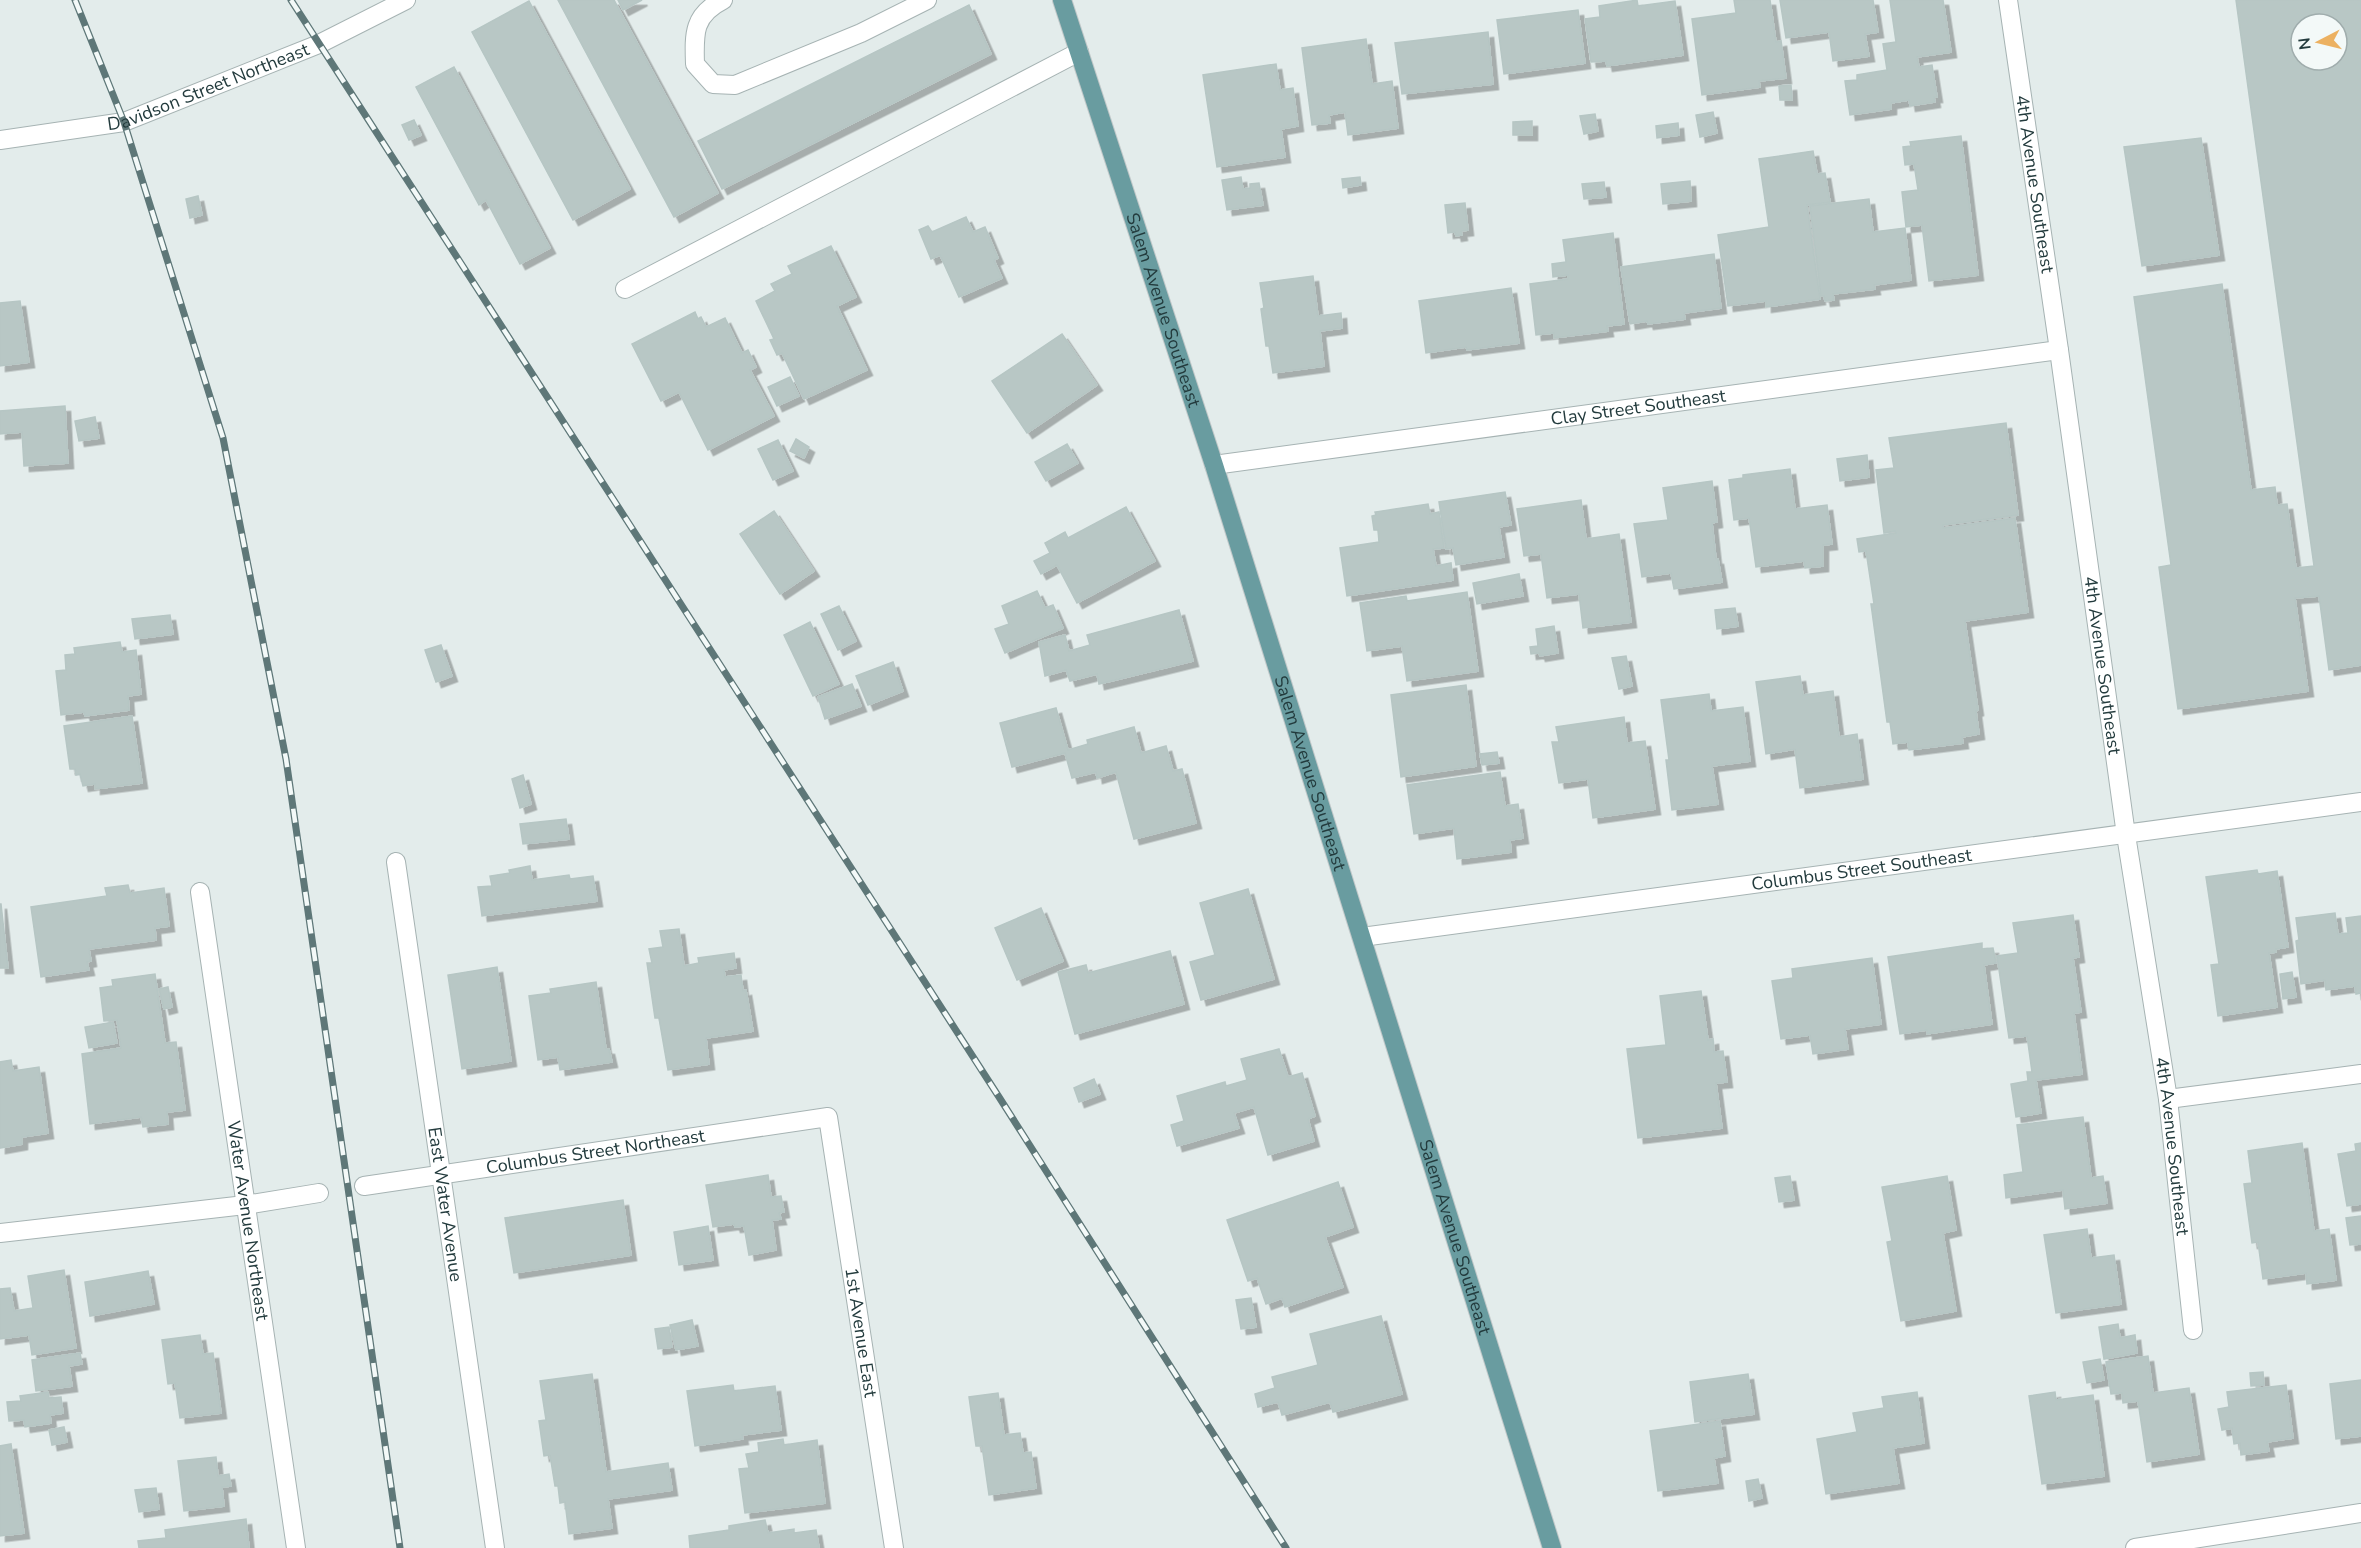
<svg xmlns="http://www.w3.org/2000/svg" width="2361" height="1548" font-family="'Nunito Sans',sans-serif">
<style>
.building{fill:#b8c7c5;stroke:#b6c6c4;stroke-width:1.5;fill-rule:evenodd;filter:url(#shadow)}
.lines{fill:none;stroke-linecap:round;stroke-linejoin:round}
.minor-casing{stroke:#a6b3b3;stroke-width:20}
.major-casing{stroke:#c1c8c9;stroke-width:20}
.minor{stroke:#fff;stroke-width:18}
.major{stroke:#699ca0;stroke-width:18}
.rail-casing{stroke:#5e7778;stroke-width:7}
.rail{stroke:#f3f9f8;stroke-width:4.5;stroke-dasharray:14;stroke-linecap:butt}
.labels{text-anchor:middle;dominant-baseline:central;stroke-width:6;stroke-linejoin:round;paint-order:stroke}
.street-label{font-size:18px;fill:#233b3d;stroke:#f3f9f8}
</style>
<defs>
<filter id="shadow"><feDropShadow dx="5.5" dy="5.5" stdDeviation="0" flood-color="#0004"/></filter>
</defs>
<rect width="100%" height="100%" fill="#e3eceb"/>
<g class="building">
<polygon points="558,0 614,0 718,193 674,217"/>
<polygon points="618,0 642,0 623,10"/>
<polygon points="1637,0 1638,6 1675,1 1683,55 1607,66 1606,61 1591,62 1585,19 1600,17 1599,6"/>
<polygon points="1734,0 1770,0 1776,42 1781,41 1786,78 1759,81 1760,87 1702,95 1692,19 1736,13"/>
<polygon points="1780,0 1873,0 1878,32 1865,34 1869,56 1833,61 1829,32 1786,38"/>
<polygon points="1890,0 1943,0 1951,52 1917,57 1919,67 1932,65 1937,97 1934,97 1935,102 1910,106 1909,100 1891,103 1891,109 1850,115 1845,81 1857,80 1857,75 1887,70 1883,44 1896,42"/>
<path d="M2236,0H2361V665L2329,670L2319,596L2295,598L2308,691L2178,709L2159,567L2171,565L2134,297L2222,284L2251,490L2275,487L2277,505L2287,504L2296,568L2314,566ZM2301,24H2337V60H2301Z"/>
<polygon points="529,1 630,189 573,220 472,32"/>
<polygon points="969,5 991,54 722,189 698,141"/>
<polygon points="1578,10 1585,63 1504,74 1497,20"/>
<polygon points="1488,32 1493,84 1402,94 1395,43"/>
<polygon points="1366,39 1372,84 1392,81 1398,128 1348,135 1345,112 1329,115 1330,123 1312,125 1302,48"/>
<polygon points="1276,64 1280,90 1293,88 1298,126 1281,129 1285,157 1217,167 1203,75"/>
<polygon points="454,67 550,248 520,264 486,200 479,205 416,87"/>
<polygon points="1791,85 1792,100 1780,100 1779,86"/>
<polygon points="1713,112 1717,133 1700,137 1696,115"/>
<polygon points="1595,114 1598,131 1584,134 1580,116"/>
<polygon points="414,120 421,135 409,140 402,125"/>
<polygon points="1532,121 1532,135 1513,135 1513,122"/>
<polygon points="1678,123 1679,135 1657,138 1656,126"/>
<polygon points="1961,136 1978,275 1929,281 1922,225 1906,227 1902,192 1918,190 1914,164 1905,165 1903,147 1911,146 1910,142"/>
<polygon points="2201,138 2219,255 2142,266 2124,147"/>
<polygon points="1813,151 1817,174 1825,173 1830,202 1807,205 1820,299 1766,307 1766,301 1728,306 1718,235 1769,227 1759,159"/>
<polygon points="1241,177 1243,189 1250,188 1250,184 1259,183 1263,205 1227,210 1222,180"/>
<polygon points="1360,177 1361,185 1343,188 1342,179"/>
<polygon points="1690,181 1691,201 1663,204 1661,184"/>
<polygon points="1604,182 1606,197 1584,199 1582,184"/>
<polygon points="198,196 202,215 190,218 186,199"/>
<polygon points="1869,199 1873,232 1905,228 1911,280 1874,285 1875,289 1833,294 1834,300 1825,301 1824,296 1821,296 1810,206"/>
<polygon points="1465,203 1468,230 1461,231 1462,235 1456,236 1455,232 1448,233 1445,205"/>
<polygon points="966,217 973,232 985,227 998,258 994,260 1002,278 959,297 940,255 931,259 919,230 928,226 932,232"/>
<polygon points="1613,233 1624,324 1607,326 1608,331 1554,338 1554,333 1536,335 1530,284 1568,279 1568,275 1553,277 1552,264 1566,262 1563,240"/>
<polygon points="831,246 856,297 837,306 867,370 804,399 782,353 777,355 770,340 774,339 756,301 775,291 771,284 792,274 788,266"/>
<polygon points="1714,254 1721,308 1684,313 1685,319 1648,324 1647,321 1630,324 1621,267"/>
<polygon points="1313,276 1318,316 1341,313 1342,328 1320,331 1324,366 1273,373 1269,346 1266,346 1261,309 1264,308 1260,283"/>
<polygon points="1511,288 1519,343 1467,350 1466,347 1426,353 1419,301"/>
<polygon points="20,301 29,362 0,366 0,303"/>
<polygon points="695,312 698,319 701,317 706,327 725,318 742,353 748,350 756,367 750,370 774,416 708,450 679,392 661,401 632,344"/>
<polygon points="1062,334 1097,385 1027,433 992,381"/>
<polygon points="790,377 799,396 777,406 768,387"/>
<polygon points="65,406 68,463 24,466 22,432 0,434 0,411"/>
<polygon points="95,417 99,438 79,441 75,421"/>
<polygon points="2006,423 2018,515 1943,525 1943,528 2015,518 2028,612 1965,621 1978,710 1976,711 1979,734 1962,737 1963,743 1909,750 1908,742 1893,744 1890,722 1887,722 1871,604 1874,604 1866,551 1859,552 1857,539 1896,533 1895,531 1884,533 1876,470 1894,468 1889,438"/>
<polygon points="796,439 809,447 804,458 790,451"/>
<polygon points="778,440 793,471 773,480 758,449"/>
<polygon points="1067,444 1078,463 1046,481 1035,462"/>
<polygon points="1867,455 1869,477 1840,481 1837,459"/>
<polygon points="1790,469 1795,509 1827,505 1832,544 1823,545 1823,566 1805,568 1804,561 1756,567 1749,518 1734,520 1729,480 1743,478 1743,475"/>
<polygon points="1712,481 1717,522 1712,523 1716,559 1718,559 1722,582 1674,589 1671,573 1642,577 1634,524 1668,520 1663,488"/>
<polygon points="1505,492 1511,525 1499,527 1504,557 1456,565 1453,548 1446,549 1439,502"/>
<polygon points="1581,500 1586,539 1619,534 1631,622 1583,628 1579,594 1547,598 1541,554 1524,556 1517,509"/>
<polygon points="1428,504 1430,514 1439,512 1444,548 1433,549 1436,566 1451,563 1453,580 1347,596 1340,548 1379,542 1378,530 1374,530 1372,516 1376,515 1375,512"/>
<polygon points="1126,507 1155,561 1077,603 1057,565 1041,574 1034,561 1050,553 1045,543 1065,532 1068,538"/>
<polygon points="774,511 814,571 780,594 740,534"/>
<polygon points="1519,574 1523,596 1477,604 1473,583"/>
<polygon points="1037,591 1045,608 1053,605 1063,628 1005,653 995,629 1009,624 1002,606"/>
<polygon points="1467,592 1478,671 1407,681 1402,646 1367,651 1360,603 1406,596 1407,601"/>
<polygon points="839,606 856,641 838,650 821,614"/>
<polygon points="1735,608 1738,626 1717,629 1715,610"/>
<polygon points="1179,610 1193,661 1099,684 1097,674 1070,681 1066,670 1045,676 1039,642 1065,635 1069,651 1090,645 1087,635"/>
<polygon points="170,615 173,634 135,639 132,619"/>
<polygon points="810,622 839,684 813,696 784,635"/>
<polygon points="1554,626 1558,653 1540,656 1539,653 1531,654 1530,647 1538,646 1536,629"/>
<polygon points="120,642 122,652 136,650 141,694 128,696 129,710 85,716 84,712 61,715 56,671 66,670 65,655 75,654 74,648"/>
<polygon points="441,645 452,676 436,682 425,650"/>
<polygon points="1626,656 1632,686 1619,689 1612,658"/>
<polygon points="893,662 903,691 868,705 856,676"/>
<polygon points="1800,676 1803,695 1833,691 1839,737 1857,734 1863,779 1800,788 1795,749 1766,754 1756,682"/>
<polygon points="852,684 861,706 825,719 818,697"/>
<polygon points="1466,685 1476,766 1401,777 1391,695"/>
<polygon points="1709,694 1711,711 1743,707 1750,761 1712,766 1718,804 1672,810 1666,760 1669,760 1661,700"/>
<polygon points="1056,708 1068,750 1088,744 1087,740 1134,727 1141,753 1166,746 1173,771 1182,769 1196,823 1134,839 1116,772 1097,778 1096,772 1072,778 1065,753 1012,767 1000,723"/>
<polygon points="132,716 142,783 95,789 95,784 83,786 80,774 76,775 75,769 70,769 64,726"/>
<polygon points="1624,717 1627,743 1645,741 1655,809 1593,818 1588,779 1559,783 1552,742 1559,742 1556,727"/>
<polygon points="1497,752 1499,763 1482,765 1480,754"/>
<polygon points="1500,772 1505,806 1518,804 1523,838 1510,840 1511,852 1457,859 1454,828 1414,834 1407,785"/>
<polygon points="523,775 531,804 520,808 512,779"/>
<polygon points="566,819 569,839 523,844 520,824"/>
<polygon points="530,866 532,880 569,875 570,879 593,876 597,901 482,916 478,887 492,886 490,876 510,873 509,870"/>
<polygon points="2257,870 2258,874 2277,871 2288,947 2276,949 2276,952 2269,953 2277,1007 2218,1016 2211,965 2219,964 2206,877"/>
<polygon points="128,885 130,893 164,888 169,926 155,928 156,940 89,949 91,961 87,962 89,970 41,977 31,907 107,896 105,888"/>
<polygon points="1248,889 1274,979 1201,1000 1190,962 1215,955 1200,903"/>
<polygon points="1,904 8,968 0,968 0,904"/>
<polygon points="1041,908 1063,961 1017,980 995,928"/>
<polygon points="2335,913 2338,934 2348,933 2346,918 2361,916 2361,993 2356,994 2355,986 2326,990 2325,980 2301,984 2296,941 2299,940 2296,918"/>
<polygon points="2073,915 2079,957 2073,958 2081,1012 2074,1013 2082,1074 2036,1080 2041,1113 2016,1117 2011,1084 2028,1081 2027,1072 2032,1072 2027,1036 2009,1038 1997,956 2018,953 2013,923"/>
<polygon points="679,929 684,966 699,963 698,958 734,953 736,968 724,970 725,977 741,975 743,991 746,990 753,1031 706,1038 709,1064 668,1070 659,1018 655,1018 647,963 652,963 649,949 663,947 660,931"/>
<polygon points="1982,943 1982,949 1993,948 1996,963 1984,965 1992,1024 1927,1034 1927,1030 1900,1034 1888,957"/>
<polygon points="1170,951 1184,1004 1075,1034 1058,972 1086,965 1088,973"/>
<polygon points="1872,958 1881,1024 1845,1029 1848,1049 1813,1054 1810,1035 1781,1039 1772,981 1793,978 1792,969"/>
<polygon points="497,967 511,1061 462,1069 448,975"/>
<polygon points="2292,972 2296,997 2283,999 2280,974"/>
<polygon points="155,974 165,1043 176,1042 185,1110 167,1112 168,1124 143,1127 141,1117 90,1124 82,1054 121,1048 117,1020 104,1021 100,988 113,986 112,980"/>
<polygon points="596,982 606,1049 609,1049 612,1062 560,1070 558,1057 538,1060 529,996 551,993 550,989"/>
<polygon points="168,987 172,1007 164,1009 159,989"/>
<polygon points="1701,991 1708,1040 1713,1039 1714,1052 1723,1051 1727,1082 1716,1083 1722,1128 1638,1138 1627,1049 1666,1045 1660,996"/>
<polygon points="113,1022 117,1043 89,1048 85,1027"/>
<polygon points="1279,1049 1288,1077 1302,1073 1315,1116 1308,1119 1314,1141 1268,1155 1254,1107 1234,1113 1239,1128 1177,1146 1171,1125 1184,1121 1177,1096 1225,1082 1226,1086 1247,1080 1241,1059"/>
<polygon points="11,1060 13,1071 39,1067 48,1133 22,1137 22,1144 0,1148 0,1062"/>
<polygon points="1094,1079 1100,1094 1079,1102 1074,1088"/>
<polygon points="2083,1117 2091,1178 2103,1176 2107,1203 2065,1209 2063,1190 2006,1198 2004,1175 2023,1172 2017,1125"/>
<polygon points="2302,1143 2314,1231 2329,1229 2336,1280 2307,1284 2306,1273 2263,1279 2258,1242 2252,1243 2244,1184 2252,1183 2248,1151"/>
<polygon points="2361,1143 2361,1204 2347,1206 2338,1154 2356,1151 2355,1144"/>
<polygon points="768,1175 771,1197 781,1196 784,1212 779,1213 781,1219 772,1220 776,1250 749,1255 744,1226 735,1227 734,1224 713,1227 706,1185"/>
<polygon points="1790,1176 1794,1200 1779,1202 1775,1178"/>
<polygon points="1947,1176 1956,1230 1943,1233 1956,1311 1901,1321 1887,1242 1892,1241 1882,1187"/>
<polygon points="1338,1182 1353,1227 1325,1237 1343,1287 1285,1307 1282,1298 1266,1304 1257,1278 1248,1281 1227,1220"/>
<polygon points="623,1200 631,1255 514,1273 505,1218"/>
<polygon points="2361,1216 2361,1244 2350,1245 2346,1218"/>
<polygon points="708,1226 713,1260 679,1265 674,1232"/>
<polygon points="2087,1229 2091,1258 2114,1255 2121,1304 2056,1313 2044,1235"/>
<polygon points="64,1270 76,1348 32,1355 29,1335 0,1339 0,1289 10,1288 14,1311 33,1308 28,1276"/>
<polygon points="148,1271 154,1304 90,1316 85,1282"/>
<polygon points="1251,1298 1256,1327 1241,1329 1236,1300"/>
<polygon points="1381,1316 1402,1394 1333,1412 1330,1402 1282,1415 1278,1402 1258,1407 1255,1394 1275,1388 1272,1377 1318,1365 1310,1334"/>
<polygon points="692,1320 698,1346 676,1350 670,1325"/>
<polygon points="2118,1324 2120,1338 2135,1335 2137,1353 2104,1359 2099,1327"/>
<polygon points="669,1327 672,1347 658,1349 655,1329"/>
<polygon points="200,1335 203,1354 213,1353 221,1413 180,1418 175,1383 168,1384 162,1340"/>
<polygon points="80,1353 82,1364 69,1366 72,1386 36,1391 32,1360"/>
<polygon points="2148,1356 2153,1393 2189,1388 2199,1454 2147,1462 2138,1401 2123,1403 2122,1393 2111,1394 2106,1362"/>
<polygon points="2100,1359 2104,1380 2087,1383 2083,1362"/>
<polygon points="2263,1372 2264,1385 2251,1386 2250,1373"/>
<polygon points="592,1374 606,1472 668,1463 672,1490 608,1499 612,1528 569,1534 565,1502 560,1503 558,1486 555,1486 550,1455 544,1456 539,1421 546,1420 540,1381"/>
<polygon points="1748,1374 1754,1414 1695,1422 1690,1382"/>
<polygon points="2361,1380 2361,1436 2336,1439 2330,1384"/>
<polygon points="733,1385 734,1391 775,1386 781,1430 742,1435 743,1439 695,1446 687,1391"/>
<polygon points="2286,1385 2293,1438 2267,1442 2269,1451 2241,1455 2240,1443 2234,1444 2232,1428 2222,1430 2218,1409 2229,1407 2227,1392"/>
<polygon points="48,1392 49,1398 61,1397 63,1413 50,1415 51,1423 25,1427 24,1420 9,1421 7,1402 21,1401 20,1396"/>
<polygon points="1917,1392 1924,1443 1893,1448 1899,1483 1826,1494 1817,1439 1857,1432 1853,1413 1884,1408 1882,1397"/>
<polygon points="2055,1392 2056,1400 2093,1395 2104,1476 2042,1484 2029,1396"/>
<polygon points="998,1393 1004,1435 1020,1433 1023,1453 1031,1452 1036,1488 989,1495 982,1446 976,1446 969,1397"/>
<polygon points="1720,1421 1725,1456 1714,1458 1718,1483 1658,1491 1650,1431"/>
<polygon points="64,1427 67,1442 52,1445 49,1430"/>
<polygon points="783,1439 784,1445 817,1440 825,1503 745,1513 739,1469 749,1468 746,1454 759,1452 758,1443"/>
<polygon points="11,1444 24,1533 0,1536 0,1446"/>
<polygon points="216,1457 218,1476 229,1474 231,1486 222,1487 224,1506 184,1511 178,1461"/>
<polygon points="1758,1479 1762,1498 1749,1501 1746,1481"/>
<polygon points="156,1488 159,1509 139,1512 135,1490"/>
<polygon points="246,1519 249,1548 139,1548 138,1541 166,1538 165,1530"/>
<polygon points="765,1520 768,1533 794,1529 794,1533 816,1530 819,1548 690,1548 689,1536 729,1530 729,1526"/>
</g>
<g class="lines">
<defs>
<g id="minor">
<path d="M723,0C693,15 694,34 695,64L713,84L735,85L861,33L927,0"/>
<path id="s1" d="M2008,0L2059,350L2126,835L2168,1099L2193,1330"/>
<path id="s2" d="M0,140L124,122L319,44L406,0"/>
<polyline points="625,289 1079,52"/>
<path id="s3" d="M1214,465L2059,350"/>
<path id="s4" d="M396,862L495,1548"/>
<path id="s5" d="M200,892L296,1548"/>
<path id="s6" d="M1362,937L2361,802"/>
<polyline points="2168,1099 2361,1074"/>
<path id="s7" d="M364,1186L828,1117L894,1548"/>
<polyline points="0,1233 245,1205 319,1193"/>
<polyline points="2135,1548 2361,1513"/>
</g>
<g id="major">
<path id="s8" d="M1062,0L1214,465L1552,1548"/>
</g>
</defs>
<use href="#minor" class="minor-casing"/>
<use href="#major" class="major-casing"/>
<use href="#minor" class="minor"/>
<use href="#major" class="major"/>
<defs>
<g id="rail">
<polyline points="75,0 124,122 223,438 286,759 400,1548"/>
<polyline points="291,0 999,1097 1286,1548"/>
</g>
</defs>
<use href="#rail" class="rail-casing"/>
<use href="#rail" class="rail"/>
</g>
<g class="labels">
<g class="street-label">
<text stroke="none"><textPath href="#s2" startOffset="216">Davidson Street Northeast</textPath></text>
<text stroke="none"><textPath href="#s1" startOffset="186">4th Avenue Southeast</textPath></text>
<text stroke="none"><textPath href="#s8" startOffset="326">Salem Avenue Southeast</textPath></text>
<text stroke="none"><textPath href="#s3" startOffset="428">Clay Street Southeast</textPath></text>
<text stroke="none"><textPath href="#s1" startOffset="672">4th Avenue Southeast</textPath></text>
<text stroke="none"><textPath href="#s8" startOffset="812">Salem Avenue Southeast</textPath></text>
<text stroke="none"><textPath href="#s6" startOffset="504">Columbus Street Southeast</textPath></text>
<text stroke="none"><textPath href="#s1" startOffset="1158">4th Avenue Southeast</textPath></text>
<text stroke="none"><textPath href="#s7" startOffset="234">Columbus Street Northeast</textPath></text>
<text stroke="none"><textPath href="#s4" startOffset="346">East Water Avenue</textPath></text>
<text stroke="none"><textPath href="#s5" startOffset="332">Water Avenue Northeast</textPath></text>
<text stroke="none"><textPath href="#s8" startOffset="1298">Salem Avenue Southeast</textPath></text>
<text stroke="none"><textPath href="#s7" startOffset="687">1st Avenue East</textPath></text>
</g>
</g>
<g transform="translate(2319 42) rotate(263)"><circle r="28" fill="#f3f9f8" stroke="#a0adad" stroke-width="1.5"/>
<path d="M0-4.5L10 22L0 15L-10 22Z" fill="#ecb161"/>
<text y="-9" font-size="16" font-weight="bold" text-anchor="middle" fill="#233b3d">N</text>
</g>
</svg>
